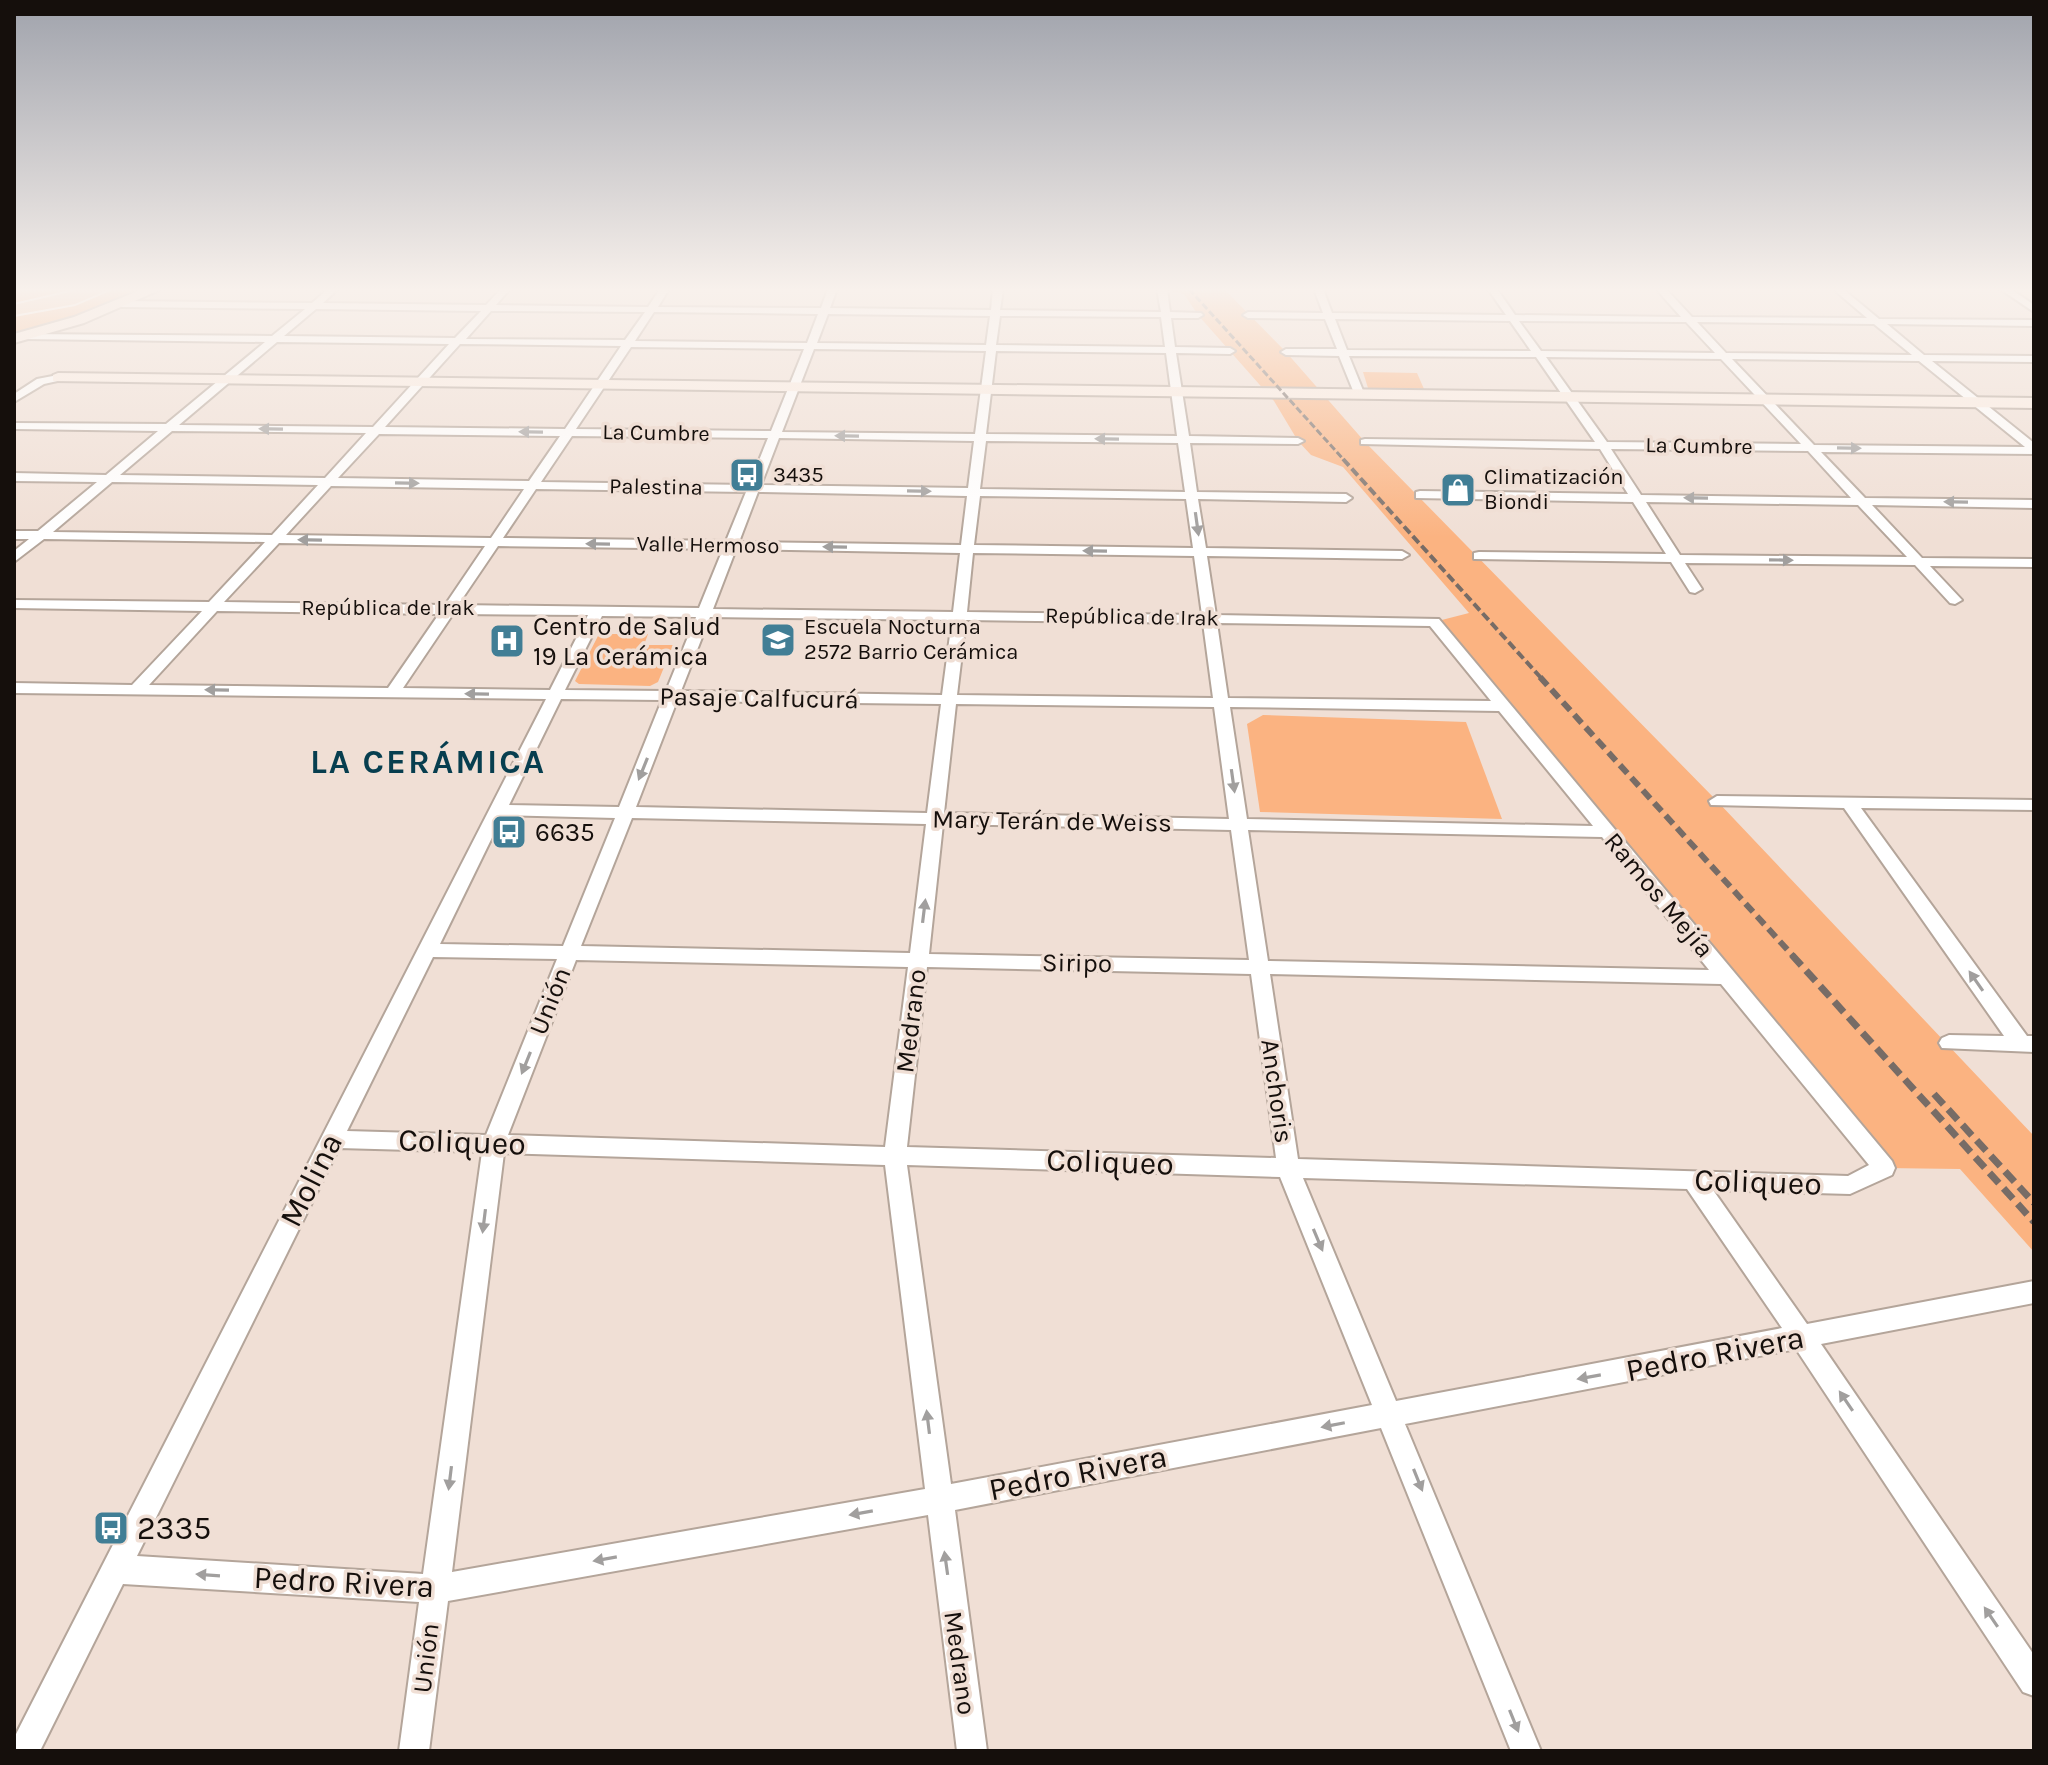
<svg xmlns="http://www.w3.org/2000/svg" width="2048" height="1765" font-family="Karla,sans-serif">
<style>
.green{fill:#fbb381}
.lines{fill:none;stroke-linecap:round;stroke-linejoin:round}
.street-casing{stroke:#b4a59a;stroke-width:4}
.secondary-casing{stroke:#b4a59a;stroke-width:4}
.highway-casing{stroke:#fff;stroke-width:4}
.street{fill:#fff;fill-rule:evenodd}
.secondary{fill:#fcede3;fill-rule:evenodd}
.highway{fill:#f4c4a3;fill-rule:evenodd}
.rail-far3{stroke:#776c66;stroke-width:3;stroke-dasharray:7 3;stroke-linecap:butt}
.rail-far2{stroke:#776c66;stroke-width:4;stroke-dasharray:9 4;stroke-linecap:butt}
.rail-far1{stroke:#776c66;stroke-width:6;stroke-dasharray:11 6;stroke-linecap:butt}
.rail{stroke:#776c66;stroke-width:7;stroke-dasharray:14 7;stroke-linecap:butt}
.oneway{fill:#a19f9e}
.labels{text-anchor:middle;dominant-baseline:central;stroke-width:7;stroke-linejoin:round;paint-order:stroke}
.far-street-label{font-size:22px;fill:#150f0c;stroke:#f0dfd5}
.far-poi-label{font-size:22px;fill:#150f0c;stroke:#f0dfd5;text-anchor:start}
.poi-label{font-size:26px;fill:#150f0c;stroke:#f0dfd5;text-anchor:start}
.street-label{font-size:26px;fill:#150f0c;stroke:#f0dfd5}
.near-street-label{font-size:32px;fill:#150f0c;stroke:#f0dfd5}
.near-poi-label{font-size:32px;fill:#150f0c;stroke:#f0dfd5;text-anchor:start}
.district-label{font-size:34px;font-weight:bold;letter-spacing:2px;fill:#073e4f;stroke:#f0dfd5}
</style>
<rect width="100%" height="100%" fill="#f0dfd5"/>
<g class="green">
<polygon points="14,289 156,289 14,339"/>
<polygon points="1162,289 1224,289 1286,352 1365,442 1717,801 2034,1136 2034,1252 1960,1169 1884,1168 1434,622 1469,613 1343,467 1311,455 1298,441 1274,401 1198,315 1184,294"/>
<polygon points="1363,372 1417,373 1424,389 1368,388"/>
<polygon points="599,634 648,634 644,645 673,645 658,682 650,686 579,684 575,681"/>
<polygon points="1263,715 1466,722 1502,819 1260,812 1247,724"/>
</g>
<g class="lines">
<defs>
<g id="street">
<path d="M328,289H338L323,303L486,305L501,289H510L496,305L648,307L660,289H669L658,307L821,308L828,289H837L830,308L991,310L993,289H1003L1000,310L1161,312L1157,289H1167L1170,312L1201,313L1203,315L1198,318H1171L1175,347L1230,348L1235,351L1230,354L1176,353L1189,436L1298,438L1304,441L1298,444L1190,443L1197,492L1346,494L1352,498L1346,502L1198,499L1206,548L1402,551L1409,555L1402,559L1207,556L1216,615L1439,619L1892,1161L1895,1168L1892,1175L1850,1194L1713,1190L1807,1324L2034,1281V1303L1821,1344L2034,1655V1696L2023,1692L1796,1349L1405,1424L1541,1751H1511L1381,1428L955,1510L987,1751H957L928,1515L448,1601L429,1751H399L419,1602L123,1584L40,1751H14V1738L546,699L14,693V683L132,685L202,611L14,608V600L209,602L265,542L44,539L14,562V551L29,539H14V531H38L97,482L14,481V473L106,475L158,431L14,429V423L166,424L265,342L24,339L21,338V334L272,336L305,309L122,307L117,304L122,301L312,303ZM316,309L481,311L455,338L284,336ZM491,311L645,312L625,340L466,339ZM654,312L818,314L807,343L635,341ZM828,314L990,316L986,345L817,343ZM1000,316L1161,317L1165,347L996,345ZM277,342L449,344L373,427L179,425ZM460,344L621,346L565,429L385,427ZM631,347L804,349L771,431L576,429ZM814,349L986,351L975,434L782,432ZM996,351L1166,353L1177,436L986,434ZM172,431L366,433L325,478L120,475ZM379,434L560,436L529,481L338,478ZM572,436L768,438L749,485L541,482ZM779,438L974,441L968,488L761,485ZM986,441L1178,443L1185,492L980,489ZM112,482L318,485L272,535L53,532ZM331,486L524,489L491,538L286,535ZM536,489L746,492L726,541L503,538ZM758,492L967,496L961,545L739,542ZM980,496L1186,499L1193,548L974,545ZM279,543L485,546L445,605L224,602ZM498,546L723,549L699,608L458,605ZM736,549L960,553L953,612L713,609ZM973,553L1194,556L1202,615L967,612ZM217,611L439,614L388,688L149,685ZM453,614L588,615L550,690L403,688ZM602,616L696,617L666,691L565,690ZM710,617L952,620L942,695L681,691ZM966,620L1203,623L1213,698L957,695ZM1217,623L1430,626L1491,701L1228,698ZM561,699L662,700L619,807L509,805ZM677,701L941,704L927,813L636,807ZM956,704L1214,707L1229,819L944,813ZM1230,707L1499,711L1593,826L1247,819ZM503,815L615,818L563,946L440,944ZM632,818L926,824L910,953L581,946ZM943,824L1231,830L1249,960L929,954ZM1248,830L1602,837L1709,970L1268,961ZM433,957L557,959L486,1135L347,1131ZM576,960L908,967L885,1147L508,1135ZM927,967L1251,974L1276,1158L907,1147ZM1270,974L1721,984L1869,1165L1848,1176L1298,1159ZM339,1148L482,1152L423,1574L137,1556ZM504,1153L885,1165L925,1489L452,1572ZM907,1165L1280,1177L1372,1405L951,1484ZM1303,1178L1687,1189L1782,1328L1396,1401Z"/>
<path d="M1314,289H1323L1332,313L1506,315L1488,289H1497L1515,315L1681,317L1656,289H1666L1692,317L1867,318L1833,289H1843L1879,319L2034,320V326L1887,324L1924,355L2034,356V362L1932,361L2034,443V454L1821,452L1865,498L2034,500V508L1872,505L1922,558L2034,559V567L1930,566L1962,600L1955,604L1950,603L1915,565L1685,563L1702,589L1695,593L1690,592L1671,562L1474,559V553L1479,552L1666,554L1633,502L1416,498V492L1420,491L1628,494L1600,449L1361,444V440L1365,439L1595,442L1536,357L1349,356L1364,393L1359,396L1354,393L1339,356L1286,355L1281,352L1286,349H1337L1325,319L1248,318L1243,315L1248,312L1323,313ZM1335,319L1510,321L1531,351L1347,350ZM1519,321L1686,322L1715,353L1541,351ZM1697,322L1874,324L1912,355L1726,353ZM1546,357L1721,359L1801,444L1607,442ZM1732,359L1919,361L2025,447L1814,445ZM1611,449L1808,451L1851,498L1641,495ZM1646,502L1858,505L1907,557L1680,555Z"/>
<polygon points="2000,289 2011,289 2034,305 2034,312"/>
<polygon points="58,375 63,378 62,380 44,384 14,402 14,394 37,379"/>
<polygon points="1717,796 2034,800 2034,810 1861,808 2027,1036 2034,1036 2034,1052 1942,1048 1939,1043 1942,1038 1949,1035 2004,1036 1844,808 1711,805 1709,801"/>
</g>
<g id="secondary">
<polygon points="143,289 162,289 84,323 14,343 14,334 74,317"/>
<polygon points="58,373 2034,398 2034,408 53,381 53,375"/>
</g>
<polygon id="highway" points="83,289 110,289 75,304 14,315 14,305"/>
</defs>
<use href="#street" class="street-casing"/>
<use href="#secondary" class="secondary-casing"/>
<use href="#highway" class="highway-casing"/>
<use href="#street" class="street"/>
<use href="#secondary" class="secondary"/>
<use href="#highway" class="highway"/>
<polyline class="rail-far3" points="1189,289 1345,461"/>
<polyline class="rail-far2" points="1343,459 1542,679"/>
<polyline class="rail-far1" points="1540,677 1794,957"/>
<g class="rail">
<polyline points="1792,955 2034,1222"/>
<polyline points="1934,1094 2034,1203"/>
</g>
</g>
<defs><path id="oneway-solid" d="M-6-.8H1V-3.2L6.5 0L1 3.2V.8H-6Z" transform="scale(2)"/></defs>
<g class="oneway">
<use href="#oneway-solid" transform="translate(271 429) rotate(-179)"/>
<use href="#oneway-solid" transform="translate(531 432) rotate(-179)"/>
<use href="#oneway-solid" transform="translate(847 436) rotate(-179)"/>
<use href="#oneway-solid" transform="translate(1107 439) rotate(-179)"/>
<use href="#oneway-solid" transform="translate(1849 448) rotate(1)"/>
<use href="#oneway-solid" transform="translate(407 483) rotate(1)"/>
<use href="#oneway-solid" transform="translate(919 491) rotate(1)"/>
<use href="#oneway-solid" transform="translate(1696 498) rotate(-179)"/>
<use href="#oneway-solid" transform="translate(1956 502) rotate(-179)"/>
<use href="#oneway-solid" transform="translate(1197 524) rotate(82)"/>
<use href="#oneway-solid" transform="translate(310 540) rotate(-179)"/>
<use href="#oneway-solid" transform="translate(598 544) rotate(-179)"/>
<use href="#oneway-solid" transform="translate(835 547) rotate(-179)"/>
<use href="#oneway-solid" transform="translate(1095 551) rotate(-179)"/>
<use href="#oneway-solid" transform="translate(1781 560) rotate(1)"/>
<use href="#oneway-solid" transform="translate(217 690) rotate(-179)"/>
<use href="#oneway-solid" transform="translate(477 694) rotate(-179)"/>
<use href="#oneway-solid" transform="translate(643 769) rotate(112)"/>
<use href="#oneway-solid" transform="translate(1233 781) rotate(82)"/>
<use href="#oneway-solid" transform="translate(924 911) rotate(-83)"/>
<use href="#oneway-solid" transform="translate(1976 981) rotate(-125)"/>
<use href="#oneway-solid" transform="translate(526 1063) rotate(112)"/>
<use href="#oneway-solid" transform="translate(484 1221) rotate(97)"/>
<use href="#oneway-solid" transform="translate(1318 1240) rotate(67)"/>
<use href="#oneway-solid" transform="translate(1589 1377) rotate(170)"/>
<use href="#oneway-solid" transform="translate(1846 1401) rotate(-124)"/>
<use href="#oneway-solid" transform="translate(928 1422) rotate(-97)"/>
<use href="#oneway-solid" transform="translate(1333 1425) rotate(169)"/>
<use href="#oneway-solid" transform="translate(450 1478) rotate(97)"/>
<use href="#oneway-solid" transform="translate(1418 1480) rotate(68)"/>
<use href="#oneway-solid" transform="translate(861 1513) rotate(170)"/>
<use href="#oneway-solid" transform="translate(605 1559) rotate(170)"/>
<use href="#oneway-solid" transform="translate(946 1563) rotate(-98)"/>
<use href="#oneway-solid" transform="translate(208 1575) rotate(-176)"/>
<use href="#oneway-solid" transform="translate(1991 1617) rotate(-124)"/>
<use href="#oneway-solid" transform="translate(1514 1721) rotate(68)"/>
</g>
<linearGradient id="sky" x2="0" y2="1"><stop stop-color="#a0a3ac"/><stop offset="0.54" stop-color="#f8f1ec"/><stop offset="1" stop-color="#f8f1ec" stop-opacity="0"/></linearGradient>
<rect width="2048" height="537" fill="url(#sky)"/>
<defs>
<symbol id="bus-square" viewBox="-11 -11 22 22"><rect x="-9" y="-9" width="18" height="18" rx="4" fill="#417e95" stroke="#f0dfd5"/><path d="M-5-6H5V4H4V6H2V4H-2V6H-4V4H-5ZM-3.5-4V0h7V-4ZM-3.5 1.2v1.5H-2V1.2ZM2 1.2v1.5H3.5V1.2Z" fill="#fff"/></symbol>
<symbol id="shop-square" viewBox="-11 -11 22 22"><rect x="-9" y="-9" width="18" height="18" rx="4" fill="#417e95" stroke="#f0dfd5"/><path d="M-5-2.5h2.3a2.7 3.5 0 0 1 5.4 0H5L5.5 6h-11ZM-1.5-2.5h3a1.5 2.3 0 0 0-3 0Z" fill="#fff"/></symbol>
<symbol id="school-square" viewBox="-11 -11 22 22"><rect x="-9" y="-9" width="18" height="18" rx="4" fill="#417e95" stroke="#f0dfd5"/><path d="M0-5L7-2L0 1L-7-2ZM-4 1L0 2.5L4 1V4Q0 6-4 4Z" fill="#fff"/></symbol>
<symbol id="hospital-square" viewBox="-11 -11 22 22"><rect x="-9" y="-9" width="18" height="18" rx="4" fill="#417e95" stroke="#f0dfd5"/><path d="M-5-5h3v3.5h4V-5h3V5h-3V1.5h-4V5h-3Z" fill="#fff"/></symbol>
</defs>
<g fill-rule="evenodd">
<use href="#bus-square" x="727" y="455" width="40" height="40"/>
<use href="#shop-square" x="1438" y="470" width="40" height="40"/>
<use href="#school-square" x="758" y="620" width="40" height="40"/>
<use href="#hospital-square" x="487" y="621" width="40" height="40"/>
<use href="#bus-square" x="489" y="812" width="40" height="40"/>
<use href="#bus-square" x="91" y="1508" width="40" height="40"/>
</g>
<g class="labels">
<g class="far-street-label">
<text transform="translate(656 433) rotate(1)">La Cumbre</text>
<text transform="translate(1699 446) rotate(1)">La Cumbre</text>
<text transform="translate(656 487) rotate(1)">Palestina</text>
<text transform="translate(708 545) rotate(1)">Valle Hermoso</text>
<text x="388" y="608">República de Irak</text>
<text transform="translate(1132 617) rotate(1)">República de Irak</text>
</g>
<g class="far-poi-label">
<text x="773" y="475">3435</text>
<text x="1484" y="477">Climatización<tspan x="1484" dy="25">Biondi</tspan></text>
<text x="804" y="627">Escuela Nocturna<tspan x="804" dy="25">2572 Barrio Cerámica</tspan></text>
</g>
<g class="poi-label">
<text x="533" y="626">Centro de Salud<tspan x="533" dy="30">19 La Cerámica</tspan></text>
<text x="535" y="832">6635</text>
</g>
<g class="street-label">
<text transform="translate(759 698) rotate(1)">Pasaje Calfucurá</text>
<text transform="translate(1052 821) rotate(1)">Mary Terán de Weiss</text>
<text transform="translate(1659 895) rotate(50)">Ramos Mejía</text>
<text transform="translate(1077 963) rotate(1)">Siripo</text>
<text transform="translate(550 1001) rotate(-68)">Unión</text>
<text transform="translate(911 1021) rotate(-83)">Medrano</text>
<text transform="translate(1277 1091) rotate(82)">Anchoris</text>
<text transform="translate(426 1658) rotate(-83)">Unión</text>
<text transform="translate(960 1663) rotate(82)">Medrano</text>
</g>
<g class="near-street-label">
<text transform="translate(462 1142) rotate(2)">Coliqueo</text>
<text transform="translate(1110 1162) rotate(2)">Coliqueo</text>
<text transform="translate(311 1180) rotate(-63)">Molina</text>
<text transform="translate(1758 1182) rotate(2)">Coliqueo</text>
<text transform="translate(1715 1354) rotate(-11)">Pedro Rivera</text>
<text transform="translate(1078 1473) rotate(-11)">Pedro Rivera</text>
<text transform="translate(344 1582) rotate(3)">Pedro Rivera</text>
</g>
<g class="near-poi-label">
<text x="137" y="1528">2335</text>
</g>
<g class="district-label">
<text x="428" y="762">LA CERÁMICA</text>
</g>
</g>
<rect width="2048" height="1765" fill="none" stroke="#150f0c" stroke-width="32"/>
</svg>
